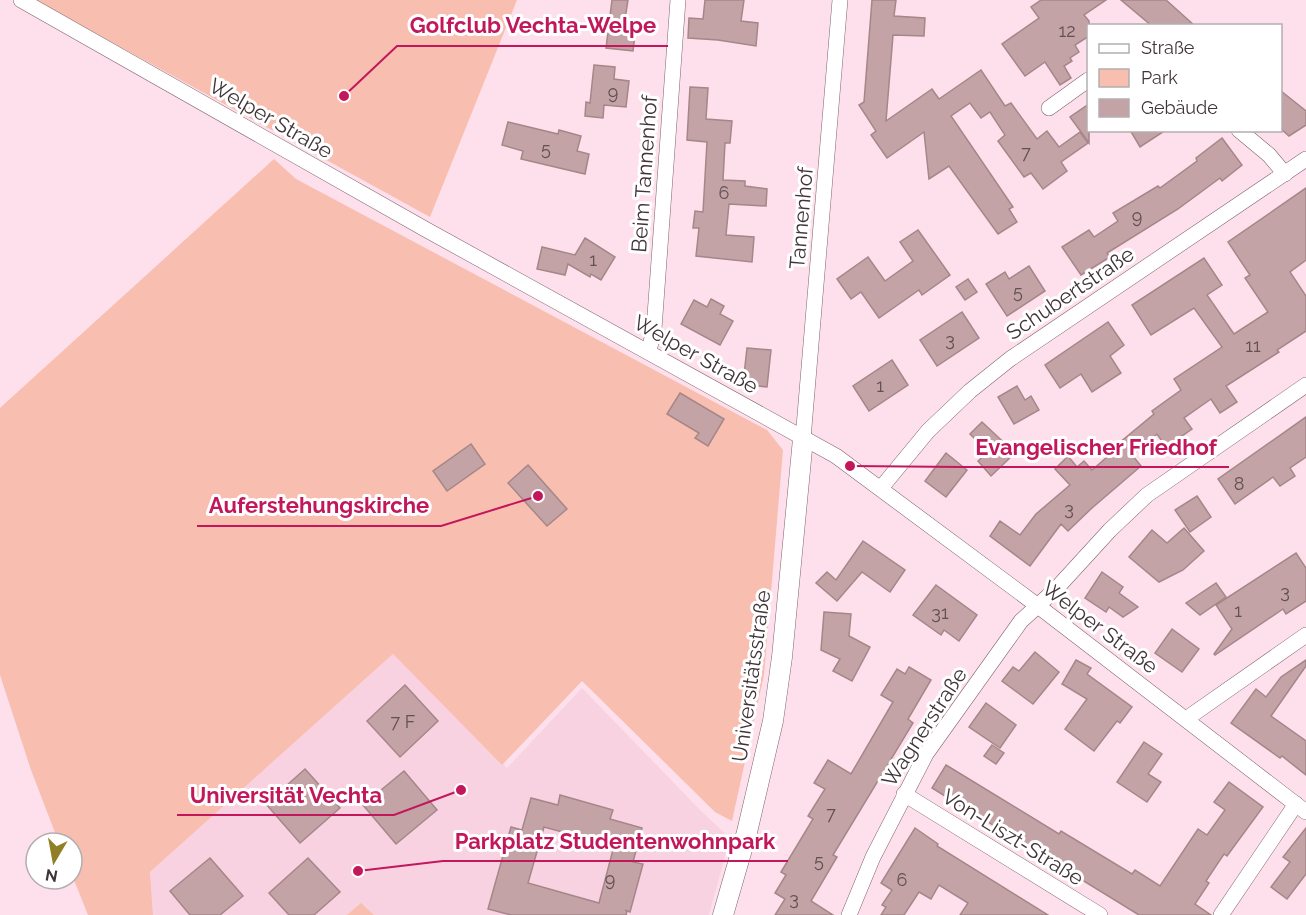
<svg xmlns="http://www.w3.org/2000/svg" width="1306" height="915" font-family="Raleway,sans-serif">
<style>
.built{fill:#f9d2e2}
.green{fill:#f8beb0}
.building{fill:#c4a3a6;stroke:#a58689;stroke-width:1.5;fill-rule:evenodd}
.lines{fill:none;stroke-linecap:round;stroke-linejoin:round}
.minor-casing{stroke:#7f646f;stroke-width:16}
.tertiary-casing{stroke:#7f646f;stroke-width:21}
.minor{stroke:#fff;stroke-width:15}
.tertiary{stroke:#fff;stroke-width:20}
.labels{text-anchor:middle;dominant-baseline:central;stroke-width:6;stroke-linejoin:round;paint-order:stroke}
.number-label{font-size:18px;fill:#615054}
.street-label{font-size:21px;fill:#403439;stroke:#fff}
.leader{fill:none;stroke:#c2185b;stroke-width:2}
.callout-dot{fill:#c2185b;stroke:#fff;stroke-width:2}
.callout-label{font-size:22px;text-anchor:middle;font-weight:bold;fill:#c2185b;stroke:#fff;stroke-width:6;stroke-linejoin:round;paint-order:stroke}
</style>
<rect width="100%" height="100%" fill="#fedfec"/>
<polygon class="built" points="393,654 507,768 582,688 701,811 730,838 709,915 153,915 150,872"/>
<g class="green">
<polygon points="35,0 517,0 430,217"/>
<polygon points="274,159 296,179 767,430 783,450 764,675 732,821 715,812 582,681 502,765 393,654 150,872 153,915 88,915 72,875 72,843 59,843 31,770 0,675 0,408"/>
<polygon points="361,903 374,915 347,915"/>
</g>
<g class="building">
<polygon points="612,0 628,0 624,26 636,28 633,51 606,48"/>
<polygon points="705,0 744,0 741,21 758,23 756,46 718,40 688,38 689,18 703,19"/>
<polygon points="872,0 896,0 894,16 925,18 924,36 893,35 886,121 932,89 939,99 981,70 1005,106 1011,103 1037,139 1047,131 1059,147 1080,132 1088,143 1061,162 1067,171 1043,189 1031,173 1024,177 998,141 1005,135 990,112 981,118 970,103 951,116 1013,207 1009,209 1017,222 998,234 949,166 929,179 924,132 887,158 871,135 876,131 859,105 864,102"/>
<polygon points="1041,0 1106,0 1084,15 1089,21 1089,36 1075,45 1079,52 1070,58 1072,61 1064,66 1071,78 1060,85 1045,62 1025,76 1002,44 1039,18 1031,7"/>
<polygon points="1121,0 1166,0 1195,26 1152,26"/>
<polygon points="594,65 615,67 614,79 629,81 626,107 604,105 603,118 585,116 586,102 590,103"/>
<polygon points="690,87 708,88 706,119 732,121 730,143 725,143 723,180 745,181 745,186 767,189 766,206 729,204 726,235 754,237 752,262 696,256 699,228 693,228 695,211 703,212 707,142 687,140"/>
<polygon points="1281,91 1306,111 1306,125 1289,136 1281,129"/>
<polygon points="1089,104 1089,143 1070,117"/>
<polygon points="508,122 558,134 559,130 581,136 577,151 589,154 585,174 521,159 523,151 502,145"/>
<polygon points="1130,130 1166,130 1140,147"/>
<polygon points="1222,138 1242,165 1222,181 1220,178 1178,209 1107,253 1110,257 1081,275 1062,247 1089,230 1094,237 1118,221 1113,213 1158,186 1160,188 1197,161 1196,158"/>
<polygon points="1306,188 1306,260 1290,272 1306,296 1306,331 1277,350 1279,352 1226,386 1237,402 1220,413 1211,399 1184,418 1192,429 1166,447 1157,434 1143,446 1132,455 1141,466 1092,508 1068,531 1061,524 1030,566 990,536 1000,521 1020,535 1036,514 1070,485 1055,469 1068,456 1077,467 1084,461 1092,470 1121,445 1119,443 1154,414 1152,411 1181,390 1174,379 1222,347 1194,308 1151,335 1132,305 1204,258 1222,285 1207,295 1234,334 1268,312 1245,278 1250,275 1228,242"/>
<polygon points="918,230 950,275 922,295 919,290 879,318 861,292 851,299 837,279 868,257 885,281 913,261 900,242"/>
<polygon points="585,238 615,257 601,280 591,274 590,277 568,264 565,275 537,269 542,247 575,255"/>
<polygon points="1029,266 1045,291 1007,316 986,284 1005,272 1009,279"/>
<polygon points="968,279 977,292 965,300 956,287"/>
<polygon points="711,299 724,306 720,314 733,321 720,345 681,324 694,300 707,307"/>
<polygon points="962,312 979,338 937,366 920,340"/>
<polygon points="1108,322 1124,345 1110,356 1121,373 1092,392 1081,374 1060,388 1045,365"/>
<polygon points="747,348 771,350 767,387 743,384"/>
<polygon points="892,360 908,385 869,411 853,386"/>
<polygon points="1017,386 1025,400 1031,396 1039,410 1014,424 998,397"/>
<polygon points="680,393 724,419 708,446 695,438 699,433 667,414"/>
<polygon points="1306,417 1306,457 1290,468 1295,476 1280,486 1273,477 1235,504 1218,479"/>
<polygon points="982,422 1015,453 991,476 978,461 988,452 970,434"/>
<polygon points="471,444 485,464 447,491 433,471"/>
<polygon points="946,453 967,470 946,497 925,481"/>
<polygon points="528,465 567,509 547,526 508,483"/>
<polygon points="1197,496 1211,517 1190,532 1175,510"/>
<polygon points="1184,528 1204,551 1183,570 1159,582 1129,557 1152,530 1167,543"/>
<polygon points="863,541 905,570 890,592 862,572 837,601 816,583 827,572 836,580"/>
<polygon points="1296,553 1306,568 1306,601 1286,614 1283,609 1215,655 1214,654 1232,629 1216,605"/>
<polygon points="1102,572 1123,587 1119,593 1138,607 1123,617 1109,607 1106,612 1085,598"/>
<polygon points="1216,583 1226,597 1200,615 1186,603"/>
<polygon points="936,585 977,615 959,641 944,630 941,635 913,615"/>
<polygon points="824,612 851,614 849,636 870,647 852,681 833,671 840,659 821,650"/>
<polygon points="1172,629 1199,649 1182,672 1155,653"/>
<polygon points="1035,652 1059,672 1033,704 1002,681 1013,667 1019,671"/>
<polygon points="1076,660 1091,668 1087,674 1132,707 1120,723 1117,721 1094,751 1065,729 1087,699 1062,684"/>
<polygon points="1306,660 1306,666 1271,716 1306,741 1306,775 1282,756 1280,758 1231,723 1256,689 1266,697 1281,677"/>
<polygon points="909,667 931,680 908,719 913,723 833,855 837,857 811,901 833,915 775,915 785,899 775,893 786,875 781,872 813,819 808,816 825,789 814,783 828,760 851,774 893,702 881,695 897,669 905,674"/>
<polygon points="405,685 438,721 400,757 367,721"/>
<polygon points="986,703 1016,725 1000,748 969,727"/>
<polygon points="1144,742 1162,754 1148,774 1161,782 1147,802 1117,782"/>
<polygon points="992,745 1004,753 996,764 984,756"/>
<polygon points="946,765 1059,834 1061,831 1132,874 1135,870 1160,886 1198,829 1207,835 1225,810 1214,802 1229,782 1263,807 1227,856 1224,854 1206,881 1209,883 1195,904 1211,915 1139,915 1012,837 1011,838 970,809 969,811 932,788"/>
<polygon points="305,769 340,808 300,843 266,804"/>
<polygon points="404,771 437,810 396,844 363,805"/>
<path d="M560,795L613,810L610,819L642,828L633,862L643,864L630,912L625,910L627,911L626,915H511L488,909L511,827L522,830L531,798L558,805ZM544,827L614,846L599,903L528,883Z"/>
<polygon points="915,828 938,844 937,846 1048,915 960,915 968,903 939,885 931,899 919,892 904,915 881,915 886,907 882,905 892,890 881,883"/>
<polygon points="1306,828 1306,874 1287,899 1271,887 1290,862 1283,857"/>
<polygon points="210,858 243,896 220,915 190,915 170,891"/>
<polygon points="308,858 340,892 314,915 289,915 269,893"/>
</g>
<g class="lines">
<defs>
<g id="minor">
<polyline points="21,0 425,229 836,456 1038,606 1306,812"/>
<polyline points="1049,108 1088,80"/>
<polyline points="1239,130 1269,155 1285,174"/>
<polyline points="649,351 654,329 678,0"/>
<polyline points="803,439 840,0"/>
<polyline points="881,488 928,431 970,391 1010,359 1306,159"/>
<polyline points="1186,719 1306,635"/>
<polyline points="904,794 1100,915"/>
<polyline points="849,915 873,857 926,754 1021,621 1056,589 1110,530 1147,495 1306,385"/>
<polyline points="1221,915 1296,804"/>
</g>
<polyline id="tertiary" points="723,915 747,832 773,721 782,657 803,439"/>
</defs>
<use href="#minor" class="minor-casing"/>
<use href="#tertiary" class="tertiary-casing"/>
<use href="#minor" class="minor"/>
<use href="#tertiary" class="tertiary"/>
</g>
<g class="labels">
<g class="number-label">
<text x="1067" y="30">12</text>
<text x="613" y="92">9</text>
<text x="546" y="148">5</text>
<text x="1026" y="152">7</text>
<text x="724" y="192">6</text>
<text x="1137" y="216">9</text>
<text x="593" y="259">1</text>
<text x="1018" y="291">5</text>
<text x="950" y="339">3</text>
<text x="1253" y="345">11</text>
<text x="880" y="385">1</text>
<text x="1239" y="483">8</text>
<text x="1069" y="508">3</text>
<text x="1285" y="591">3</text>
<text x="1238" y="610">1</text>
<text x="940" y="612">31</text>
<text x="403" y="721">7 F</text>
<text x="831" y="813">7</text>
<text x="819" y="860">5</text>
<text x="610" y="879">9</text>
<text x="902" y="879">6</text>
<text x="794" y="898">3</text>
</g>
<g class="street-label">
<text transform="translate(271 118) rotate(30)">Welper Straße</text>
<text transform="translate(644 174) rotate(-86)">Beim Tannenhof</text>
<text transform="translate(801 218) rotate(-85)">Tannenhof</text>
<text transform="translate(1070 293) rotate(-34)">Schubertstraße</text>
<text transform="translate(696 354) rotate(29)">Welper Straße</text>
<text transform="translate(1100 627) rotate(37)">Welper Straße</text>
<text transform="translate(751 676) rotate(-82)">Universitätsstraße</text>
<text transform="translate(924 727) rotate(-57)">Wagnerstraße</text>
<text transform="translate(1013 837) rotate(32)">Von-Liszt-Straße</text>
</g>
</g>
<path class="leader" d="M344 96L397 46H668M850 466L962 467H1229M538 496L441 526H197M461 790L394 815H177M358 871L443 861H788"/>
<g class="callout-dot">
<circle cx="344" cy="96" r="6"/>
<circle cx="850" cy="466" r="6"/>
<circle cx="538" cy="496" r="6"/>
<circle cx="461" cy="790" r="6"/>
<circle cx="358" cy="871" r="6"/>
</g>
<g class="callout-label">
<text x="533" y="33">Golfclub Vechta-Welpe</text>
<text x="1096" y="455">Evangelischer Friedhof</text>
<text x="319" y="513">Auferstehungskirche</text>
<text x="286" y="803">Universität Vechta</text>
<text x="615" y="849">Parkplatz Studentenwohnpark</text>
</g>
<rect x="1087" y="24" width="195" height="108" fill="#ffffff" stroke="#b3aeb0" stroke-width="1.5"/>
<rect x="1099" y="44" width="30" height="9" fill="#ffffff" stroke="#b3aeb0" stroke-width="1.5"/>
<text x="1141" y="54" font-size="18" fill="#403439">Straße</text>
<rect x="1099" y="69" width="30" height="18" fill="#f8beb0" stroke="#b3aeb0" stroke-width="1.5"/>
<text x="1141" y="84" font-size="18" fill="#403439">Park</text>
<rect x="1099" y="99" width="30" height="18" fill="#c4a3a6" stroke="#b3aeb0" stroke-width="1.5"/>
<text x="1141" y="114" font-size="18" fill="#403439">Gebäude</text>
<g transform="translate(54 861) rotate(190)"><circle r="28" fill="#ffffff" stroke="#b3aeb0" stroke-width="1.5"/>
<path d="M0-4.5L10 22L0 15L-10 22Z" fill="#907f26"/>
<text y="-9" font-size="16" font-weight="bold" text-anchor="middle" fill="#403439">N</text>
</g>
</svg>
